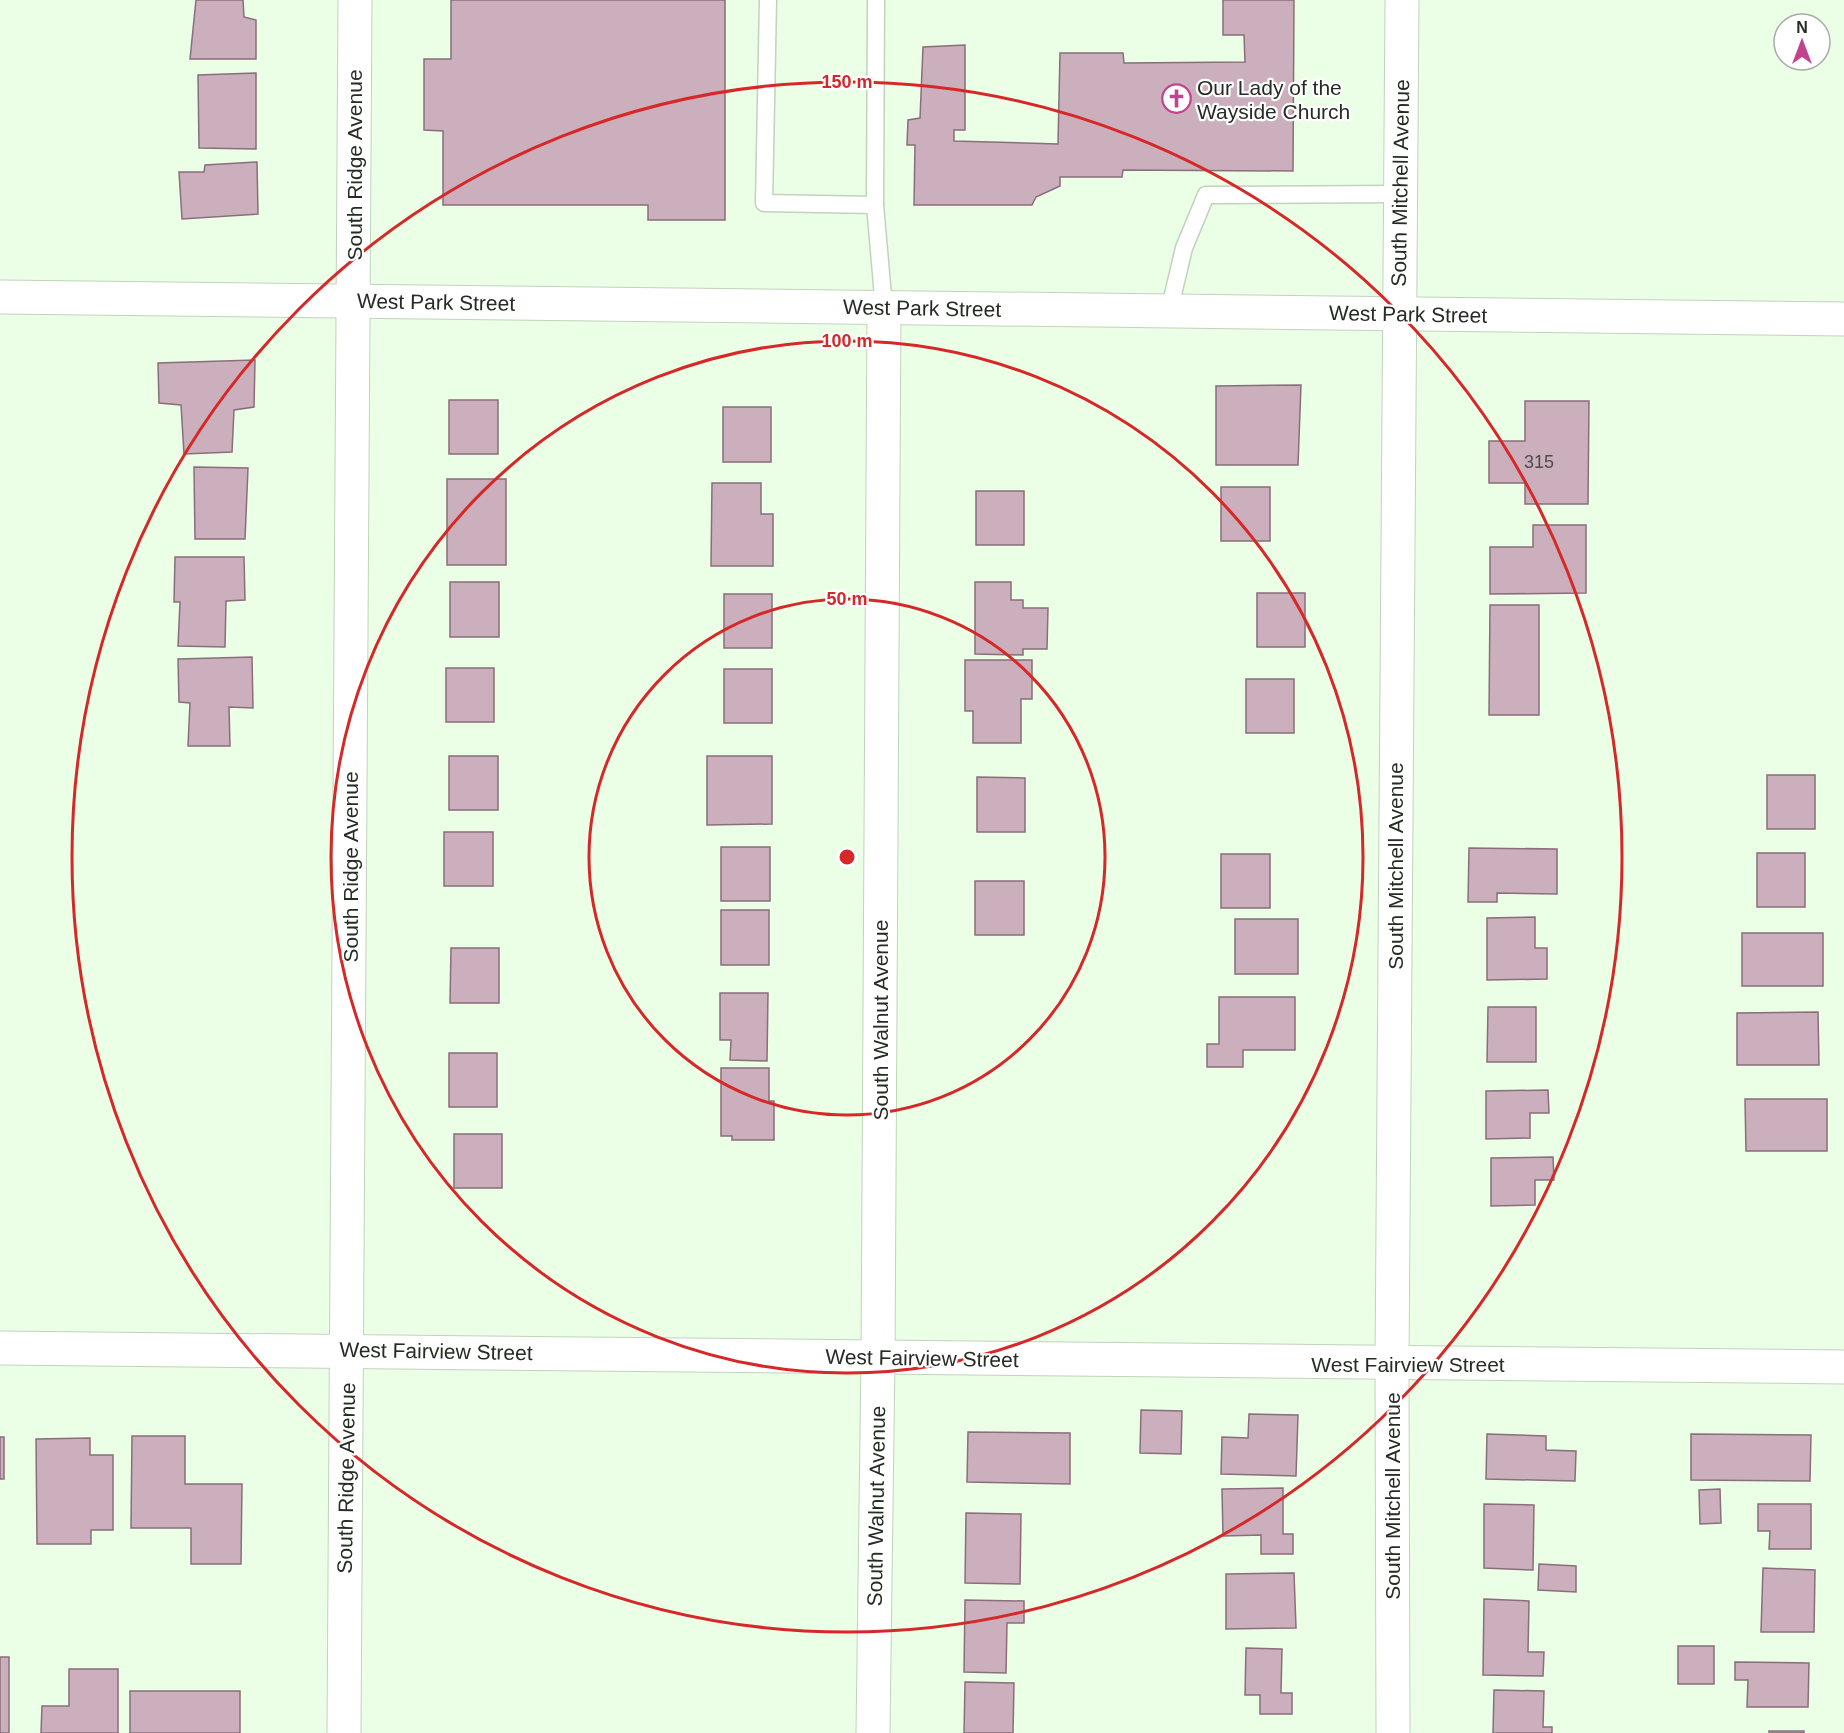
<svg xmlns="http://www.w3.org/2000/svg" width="1844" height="1733" font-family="Helvetica,sans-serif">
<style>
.building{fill:#ccafbd;stroke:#896e7b;stroke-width:1.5}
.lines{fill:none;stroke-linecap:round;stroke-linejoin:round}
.service-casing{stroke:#c1d3bc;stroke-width:19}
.minor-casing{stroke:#c1d3bc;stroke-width:35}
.service{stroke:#fff;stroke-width:16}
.minor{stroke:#fff;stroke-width:33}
.ring{fill:none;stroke:#d62828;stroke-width:3}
.labels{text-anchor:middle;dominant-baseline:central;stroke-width:4.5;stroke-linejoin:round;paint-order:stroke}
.number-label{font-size:18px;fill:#4f4d4a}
.poi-label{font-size:21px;fill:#252c23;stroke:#fff;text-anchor:start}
.street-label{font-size:21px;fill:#252c23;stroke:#fff}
.centre{fill:#d62828;stroke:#fff;stroke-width:3}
.ring-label{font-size:18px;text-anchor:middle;font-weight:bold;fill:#d62828;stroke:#fff;stroke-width:4.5;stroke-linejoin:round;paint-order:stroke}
</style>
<rect width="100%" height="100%" fill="#ebfee6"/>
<g class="building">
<polygon points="196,0 243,0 244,17 256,20 256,59 190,59"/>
<polygon points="451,0 725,0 725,220 648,220 648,205 443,205 443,131 424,130 424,59 451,59"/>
<polygon points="1223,0 1294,0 1293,171 1123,170 1122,177 1060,177 1060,186 1036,197 1032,205 914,205 915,145 907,145 908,120 920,118 923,47 965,45 965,130 954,130 954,141 1058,144 1060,53 1123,53 1124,63 1245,62 1244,35 1223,35"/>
<polygon points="256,73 256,149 199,148 198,75"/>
<polygon points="257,162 258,214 182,219 179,172 204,172 205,165"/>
<polygon points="255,360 254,407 234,410 232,452 184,454 181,405 159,403 158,363"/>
<polygon points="1301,385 1298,465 1216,465 1216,386"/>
<rect x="449" y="400" width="49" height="54"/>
<polygon points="1525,401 1589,401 1588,504 1525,504 1525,483 1489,483 1489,441 1525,441"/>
<rect x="723" y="407" width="48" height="55"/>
<polygon points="194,467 248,468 245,539 195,539"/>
<rect x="447" y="479" width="59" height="86"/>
<polygon points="712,483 761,483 761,514 773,514 773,566 711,566"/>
<rect x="1221" y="487" width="49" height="54"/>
<rect x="976" y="491" width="48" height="54"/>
<polygon points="1533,525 1586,525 1586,593 1490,594 1490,547 1533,547"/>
<polygon points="175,557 244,557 245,600 226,601 225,647 178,646 180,602 174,602"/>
<rect x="450" y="582" width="49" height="55"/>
<polygon points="975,582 1011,582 1011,600 1023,600 1023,608 1048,608 1047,649 1023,649 1023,655 975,654"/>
<rect x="1257" y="593" width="48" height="54"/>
<rect x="724" y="594" width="48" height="54"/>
<polygon points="1490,605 1539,605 1539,715 1489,715"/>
<polygon points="252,657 253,708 229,707 230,746 188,746 190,703 179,702 178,659"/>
<polygon points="965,660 1032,660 1032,699 1021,699 1021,743 973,743 973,711 965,711"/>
<rect x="446" y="668" width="48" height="54"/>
<rect x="724" y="669" width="48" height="54"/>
<rect x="1246" y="679" width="48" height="54"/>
<rect x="449" y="756" width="49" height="54"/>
<polygon points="707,756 772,756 772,824 707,825"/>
<rect x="1767" y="775" width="48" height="54"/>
<polygon points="977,777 1025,778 1025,832 977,832"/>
<rect x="444" y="832" width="49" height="54"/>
<rect x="721" y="847" width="49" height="54"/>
<polygon points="1469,848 1557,849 1557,894 1497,893 1497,902 1468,902"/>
<rect x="1757" y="853" width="48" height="54"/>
<rect x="1221" y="854" width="49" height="54"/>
<rect x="975" y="881" width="49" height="54"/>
<rect x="721" y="910" width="48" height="55"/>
<polygon points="1535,917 1535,948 1547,948 1547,979 1487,980 1487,918"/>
<rect x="1235" y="919" width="63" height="55"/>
<rect x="1742" y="933" width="81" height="53"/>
<polygon points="451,948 499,948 499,1003 450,1003"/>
<polygon points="720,993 768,993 767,1061 730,1060 731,1040 720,1040"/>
<polygon points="1219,997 1295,997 1295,1050 1243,1050 1243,1067 1207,1067 1207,1044 1219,1044"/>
<polygon points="1488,1007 1536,1007 1536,1062 1487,1062"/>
<polygon points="1818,1012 1819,1065 1737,1065 1737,1013"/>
<rect x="449" y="1053" width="48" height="54"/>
<polygon points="721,1068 769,1068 769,1101 774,1101 774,1140 732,1140 732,1136 721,1136"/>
<polygon points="1548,1090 1549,1113 1530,1113 1530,1138 1486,1139 1486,1091"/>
<polygon points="1745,1099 1827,1099 1827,1151 1746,1151"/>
<rect x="454" y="1134" width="48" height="54"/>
<polygon points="1553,1157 1554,1180 1535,1180 1535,1205 1491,1206 1491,1158"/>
<polygon points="1141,1410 1182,1411 1181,1454 1140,1453"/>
<polygon points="1249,1414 1298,1415 1296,1476 1221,1474 1222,1437 1248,1438"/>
<polygon points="968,1432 1070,1433 1070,1484 967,1482"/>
<polygon points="1487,1434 1546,1436 1546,1450 1576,1451 1575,1481 1486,1479"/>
<polygon points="1691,1434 1811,1435 1810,1481 1691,1480"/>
<polygon points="132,1436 185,1436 185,1484 242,1484 241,1564 191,1564 191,1528 131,1528"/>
<rect x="0" y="1437" width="4" height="42"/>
<polygon points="90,1438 90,1455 113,1455 113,1530 91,1530 91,1544 37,1544 36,1439"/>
<polygon points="1283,1488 1283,1534 1293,1534 1293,1554 1261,1554 1261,1535 1223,1536 1222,1489"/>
<polygon points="1720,1489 1721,1523 1700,1524 1699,1490"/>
<polygon points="1484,1504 1534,1505 1533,1570 1484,1568"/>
<polygon points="1758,1504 1811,1504 1811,1549 1769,1549 1770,1531 1758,1531"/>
<polygon points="966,1513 1021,1514 1020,1584 965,1583"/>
<polygon points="1539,1564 1576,1566 1576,1592 1538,1590"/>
<polygon points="1763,1568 1815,1570 1814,1632 1761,1632"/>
<polygon points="1294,1573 1296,1628 1226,1629 1226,1574"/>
<polygon points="1484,1599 1529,1601 1528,1652 1544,1652 1543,1676 1483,1675"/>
<polygon points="965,1600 1024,1601 1024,1623 1007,1623 1006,1673 964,1672"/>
<rect x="1678" y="1646" width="36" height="38"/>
<polygon points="1246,1648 1282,1649 1281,1693 1292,1693 1292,1714 1260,1714 1260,1695 1245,1695"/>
<rect x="0" y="1657" width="9" height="76"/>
<polygon points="1735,1662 1809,1663 1808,1707 1747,1707 1748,1680 1735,1680"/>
<polygon points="69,1669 118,1669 118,1733 41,1733 42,1706 69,1706"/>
<polygon points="965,1682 1014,1683 1013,1733 964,1733"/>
<polygon points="1494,1690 1544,1691 1543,1727 1552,1727 1552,1733 1493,1733"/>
<rect x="130" y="1691" width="110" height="42"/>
<rect x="1769" y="1731" width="35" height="2"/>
</g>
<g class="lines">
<defs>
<g id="service">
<polyline points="768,0 764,203 875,205"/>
<polyline points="876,0 875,205 884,308"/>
<polyline points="1169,311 1184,248 1206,195 1399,194"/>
</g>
<g id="minor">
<polyline points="0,297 1844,319"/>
<polyline points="0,1348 1844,1367"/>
<polyline points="344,1733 355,0"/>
<polyline points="873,1733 878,1358 884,308"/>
<polyline points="1393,1733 1392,1364 1402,0"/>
</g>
</defs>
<use href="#service" class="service-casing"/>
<use href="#minor" class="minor-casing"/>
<use href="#service" class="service"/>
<use href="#minor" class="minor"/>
</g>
<g class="ring">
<circle cx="847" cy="857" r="258"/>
<circle cx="847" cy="857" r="516"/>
<circle cx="847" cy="857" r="775"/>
</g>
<defs>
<symbol id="church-ring" viewBox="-11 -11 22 22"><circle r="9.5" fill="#fff" stroke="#c3438e" stroke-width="1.5"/><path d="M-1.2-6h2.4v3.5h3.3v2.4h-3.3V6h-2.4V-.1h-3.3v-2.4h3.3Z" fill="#c3438e"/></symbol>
</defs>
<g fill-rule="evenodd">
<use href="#church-ring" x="1160" y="82" width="33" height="33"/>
</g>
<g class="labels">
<g class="number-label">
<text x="1539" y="462">315</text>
</g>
<g class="poi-label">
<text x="1197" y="87">Our Lady of the<tspan x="1197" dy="24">Wayside Church</tspan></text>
</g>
<g class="street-label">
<text transform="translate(354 165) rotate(-90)">South Ridge Avenue</text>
<text transform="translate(1400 183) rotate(-89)">South Mitchell Avenue</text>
<text transform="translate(436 302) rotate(1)">West Park Street</text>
<text transform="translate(922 308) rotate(1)">West Park Street</text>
<text transform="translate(1408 314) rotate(1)">West Park Street</text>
<text transform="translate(1395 866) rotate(-90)">South Mitchell Avenue</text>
<text transform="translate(350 867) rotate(-90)">South Ridge Avenue</text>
<text transform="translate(880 1020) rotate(-90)">South Walnut Avenue</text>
<text transform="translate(436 1351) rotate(1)">West Fairview Street</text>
<text transform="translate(922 1358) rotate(1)">West Fairview Street</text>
<text x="1408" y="1364">West Fairview Street</text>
<text transform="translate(346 1478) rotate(-89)">South Ridge Avenue</text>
<text transform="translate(1392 1496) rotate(-90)">South Mitchell Avenue</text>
<text transform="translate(876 1506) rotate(-89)">South Walnut Avenue</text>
</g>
</g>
<circle cx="847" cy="857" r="9" class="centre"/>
<g class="ring-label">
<text x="847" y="88">150 m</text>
<text x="847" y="347">100 m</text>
<text x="847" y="605">50 m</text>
</g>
<g transform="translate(1802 42)"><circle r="28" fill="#ffffff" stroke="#a8aba7" stroke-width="1.5"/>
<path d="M0-4.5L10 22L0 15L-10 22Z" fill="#c3438e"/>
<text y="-9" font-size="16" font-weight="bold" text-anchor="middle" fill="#252c23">N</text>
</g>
</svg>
